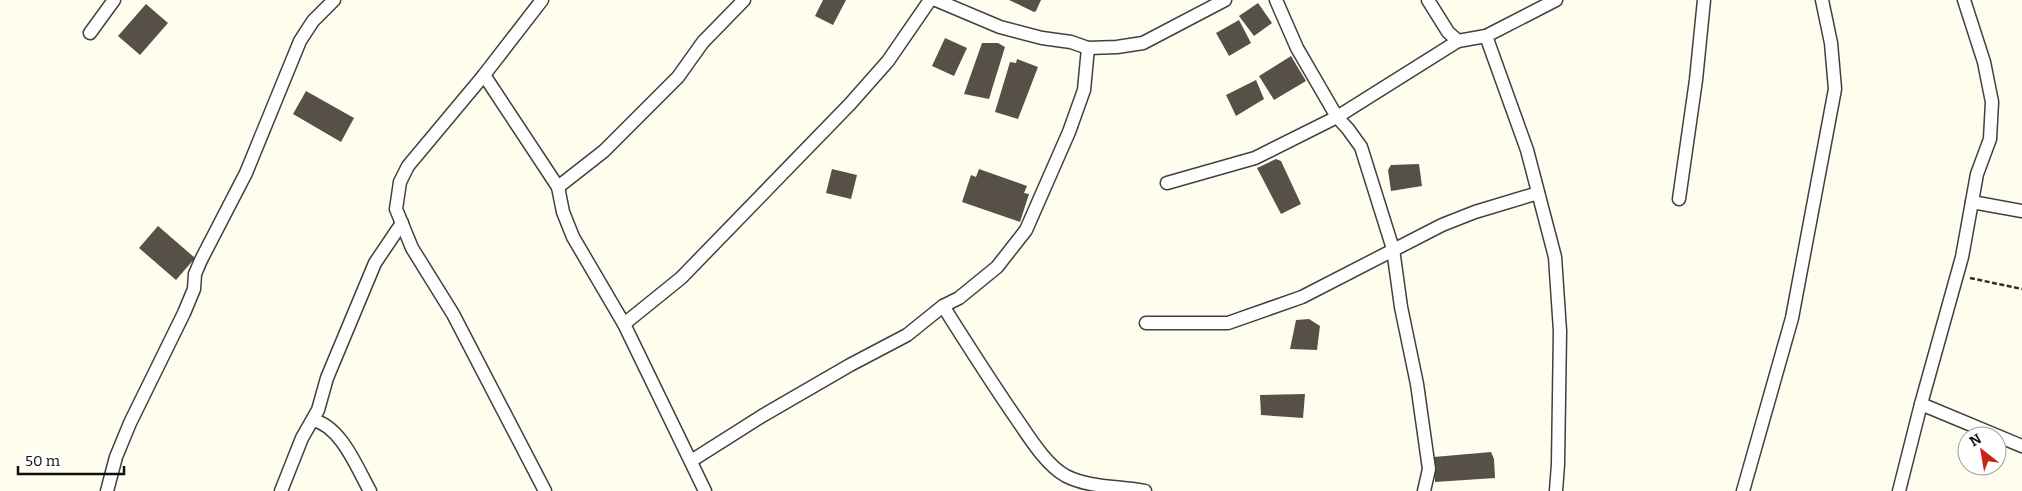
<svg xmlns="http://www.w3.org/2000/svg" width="2022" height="491" font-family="Bitter,serif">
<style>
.building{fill:#575048}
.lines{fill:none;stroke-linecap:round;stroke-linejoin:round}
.street-casing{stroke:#404040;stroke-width:15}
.path{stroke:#2f2f2f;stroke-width:2.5;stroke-dasharray:5 2.5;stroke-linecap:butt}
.street{stroke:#fff;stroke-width:12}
</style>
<rect width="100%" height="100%" fill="#fffded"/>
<g class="building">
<polygon points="823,0 846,0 833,25 815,16"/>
<polygon points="1009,0 1041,0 1036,11 1034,12"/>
<polygon points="1258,3 1272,23 1254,36 1239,16"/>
<polygon points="146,4 168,23 140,55 118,36"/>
<polygon points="1239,20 1251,43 1229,56 1216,33"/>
<polygon points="945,38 967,48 954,76 932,66"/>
<polygon points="982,43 998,43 1005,47 989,99 964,94"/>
<polygon points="1291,56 1306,81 1274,100 1259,76"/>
<polygon points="1017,59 1038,67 1018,119 995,112 1010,62 1016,63"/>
<polygon points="1256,80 1264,99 1236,116 1226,95"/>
<polygon points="306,91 354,118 341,142 293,114"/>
<polygon points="1276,159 1281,161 1301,204 1281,214 1257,168"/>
<polygon points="1419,164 1422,186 1391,191 1388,170 1391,165"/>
<polygon points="832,169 857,175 851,199 826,193"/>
<polygon points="979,169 1027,186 1024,193 1029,194 1020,222 962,202 971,175 976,177"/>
<polygon points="158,226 195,258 176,280 139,248"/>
<polygon points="1309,319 1320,326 1317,350 1290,349 1296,320"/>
<polygon points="1305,394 1303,418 1261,415 1260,395"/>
<polygon points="1491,452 1494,459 1495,478 1435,482 1434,457"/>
</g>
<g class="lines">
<defs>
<g id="street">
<polyline points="542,0 484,75 408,166 400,182 396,209 412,248 453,314 545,491"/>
<polyline points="936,0 1000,27 1042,38 1071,42 1088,48 1117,47 1143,43 1225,0"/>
<polyline points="1276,0 1297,48 1337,117 1348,129 1361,147 1393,249 1401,307 1417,384 1429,469 1424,491"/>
<polyline points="1428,0 1448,32 1458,41 1486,36 1556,0"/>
<polyline points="90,33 114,0"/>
<polyline points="1486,36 1527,150 1555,257 1560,331 1558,464 1556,491"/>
<polyline points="484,75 558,187 563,212 573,237 624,324 705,491"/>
<polyline points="1167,183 1255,158 1337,117 1458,41"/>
<polyline points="558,187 604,151 678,77 703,42 744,0"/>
<polyline points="1679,199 1696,80 1704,0"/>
<polyline points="1972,202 2022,211"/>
<path d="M943,306C967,344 991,382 1016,418C1029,437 1046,465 1066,476C1090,488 1119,486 1145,491"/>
<polyline points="1146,323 1228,323 1302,297 1442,225 1475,212 1538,193"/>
<polyline points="624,324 681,278 850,104 888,61 930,0"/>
<polyline points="1921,404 1962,257 1977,174 1990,139 1992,102 1984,62 1964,0"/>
<path d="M313,420C341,426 357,468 370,491"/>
<polyline points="691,461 762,416 850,365 907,335 943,306 959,298 997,267 1026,230 1069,132 1084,90 1088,48"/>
<polyline points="107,491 116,457 130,423 184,313 194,289 195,274 201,260 246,173 300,41 313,21 334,0"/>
<polyline points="281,491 302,438 318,410 327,378 375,263 402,223"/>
<polyline points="1743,491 1792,318 1835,89 1831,43 1822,0"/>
<polyline points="1899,491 1921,404 2022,446"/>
</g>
</defs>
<use href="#street" class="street-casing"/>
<polyline class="path" points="1970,278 2022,289"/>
<use href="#street" class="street"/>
</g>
<g transform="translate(1982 451) rotate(329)"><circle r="24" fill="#ffffff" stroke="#9e9e9e"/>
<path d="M0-4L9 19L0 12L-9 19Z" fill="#cb2317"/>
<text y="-8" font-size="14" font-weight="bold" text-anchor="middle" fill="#0d0d0d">N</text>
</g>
<path d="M18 466v8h106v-8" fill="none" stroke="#0d0d0d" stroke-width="2.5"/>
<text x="25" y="466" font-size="15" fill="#0d0d0d" stroke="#ffffff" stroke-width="4" paint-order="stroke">50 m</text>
</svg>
